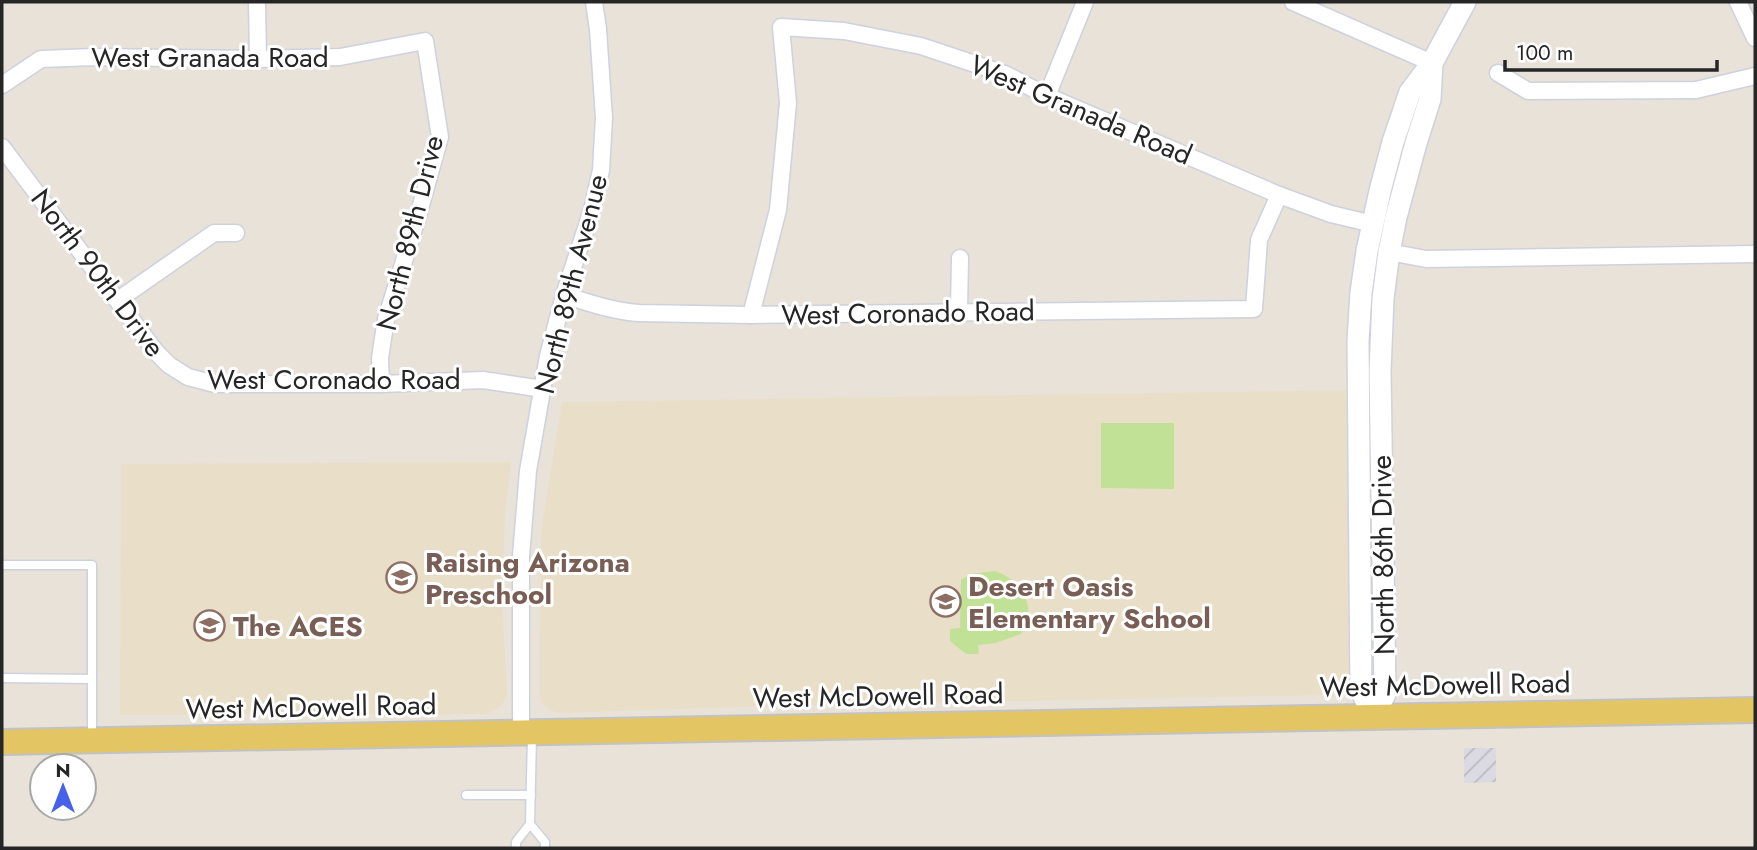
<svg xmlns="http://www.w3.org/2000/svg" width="1757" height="850" font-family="Jost,sans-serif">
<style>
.industrial{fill:url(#industrial-furrows)}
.education{fill:#e9dfc9}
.pitch{fill:#c0e196}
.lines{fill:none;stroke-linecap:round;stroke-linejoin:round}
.lane-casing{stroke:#ced1de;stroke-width:11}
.street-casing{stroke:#ced1de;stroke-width:19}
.secondary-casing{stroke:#ced1de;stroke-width:24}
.primary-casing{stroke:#c2c2c2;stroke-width:28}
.lane{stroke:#fff;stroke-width:8}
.street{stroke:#fff;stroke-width:16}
.secondary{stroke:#fff;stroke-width:21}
.primary{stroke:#e3c663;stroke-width:24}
.labels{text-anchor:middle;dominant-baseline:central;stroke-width:6;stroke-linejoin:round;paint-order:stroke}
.street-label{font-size:28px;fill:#262626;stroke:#fff}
.education-label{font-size:28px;font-weight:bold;fill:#785e54;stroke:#fff;text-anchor:start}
</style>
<defs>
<pattern id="industrial-furrows" width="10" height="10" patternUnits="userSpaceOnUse" patternTransform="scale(1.75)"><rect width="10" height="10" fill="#dbd9e1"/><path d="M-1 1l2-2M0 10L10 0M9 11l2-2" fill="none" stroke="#bcbac1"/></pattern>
</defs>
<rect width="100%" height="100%" fill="#e8e2d9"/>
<polygon class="industrial" points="1464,748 1496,748 1496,782 1464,783"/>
<g class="education">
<polygon points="1346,390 1352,673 1348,687 1343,691 1328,695 768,706 558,713 548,709 541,702 539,689 541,531 562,402"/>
<polygon points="511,462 505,516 502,597 507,694 504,702 497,709 487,714 120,715 121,464"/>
</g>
<g class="pitch">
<polygon points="1101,423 1174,423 1174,489 1101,488"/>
<path d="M995,571C1015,578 1031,595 1028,618C1027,624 1024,629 1021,634L996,643L978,645L979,654H966L950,641V629L960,628L961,580L970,574Z"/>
</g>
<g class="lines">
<defs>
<g id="lane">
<polyline points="2,565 92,565 92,738"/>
<polyline points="2,678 92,679"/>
<polyline points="466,795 531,795"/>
<polyline points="530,824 545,842 545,848"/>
<polyline points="516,848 516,842 530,824 532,736"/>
</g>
<g id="street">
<polyline points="257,2 258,59"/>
<polyline points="1293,2 1432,63"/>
<polyline points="1738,2 1755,38"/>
<polyline points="1498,73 1528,91 1696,90 1755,76"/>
<polyline points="2,85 41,59 94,57 258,59 340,57 425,41 440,137 418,216 386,319 380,358 381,384"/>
<polyline points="1047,96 1085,2"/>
<polyline points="2,147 156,352 169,365 188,377 215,384 381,384 483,380 543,389"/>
<polyline points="1389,252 1426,259 1755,254"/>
<path d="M564,295C589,303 613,311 639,313L751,315L1254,309L1259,240L1279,195"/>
<polyline points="118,300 214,233 236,233"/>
<polyline points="959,311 960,258"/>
<polyline points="751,315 778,210 788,103 781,27 844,31 921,46 1005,74 1047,96 1279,195 1331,214 1373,224"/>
<polyline points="521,733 521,556 528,471 548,356 564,295 592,210 601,170 604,118 598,29 594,2"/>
</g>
<g id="secondary">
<polyline points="1374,716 1361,691 1358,341 1361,293 1367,251 1380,191 1393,142 1410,92 1432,63 1465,2"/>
<polyline points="1374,716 1385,694 1380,371 1383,298 1389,252 1396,217 1416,143 1430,99 1432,63"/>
</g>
<polyline id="primary" points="2,742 1755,710"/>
</defs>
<use href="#lane" class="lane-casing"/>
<use href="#street" class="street-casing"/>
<use href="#secondary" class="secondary-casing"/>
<use href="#primary" class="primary-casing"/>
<use href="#lane" class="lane"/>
<use href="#street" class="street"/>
<use href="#secondary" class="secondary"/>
<use href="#primary" class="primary"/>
</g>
<defs>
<symbol id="school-ring" viewBox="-11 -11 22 22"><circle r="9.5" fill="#fff" stroke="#8d6e63" stroke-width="1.5"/><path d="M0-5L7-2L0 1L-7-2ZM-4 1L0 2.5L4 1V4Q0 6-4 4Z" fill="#8d6e63"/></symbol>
</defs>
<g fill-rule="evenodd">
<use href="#school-ring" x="384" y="560" width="35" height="35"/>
<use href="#school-ring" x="928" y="584" width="35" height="35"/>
<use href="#school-ring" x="192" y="608" width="35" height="35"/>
</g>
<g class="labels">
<g class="street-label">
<text x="210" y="57">West Granada Road</text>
<text transform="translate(1081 110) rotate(23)">West Granada Road</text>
<text transform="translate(410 233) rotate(-76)">North 89th Drive</text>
<text transform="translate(98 273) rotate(53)">North 90th Drive</text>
<text transform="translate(571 284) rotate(-76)">North 89th Avenue</text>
<text transform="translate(908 313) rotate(-1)">West Coronado Road</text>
<text x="334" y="379">West Coronado Road</text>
<text transform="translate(1383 555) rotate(-91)">North 86th Drive</text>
<text transform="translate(1445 685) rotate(-1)">West McDowell Road</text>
<text transform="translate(878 696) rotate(-1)">West McDowell Road</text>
<text transform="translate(311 707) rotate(-1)">West McDowell Road</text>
</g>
<g class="education-label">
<text x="425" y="562">Raising Arizona<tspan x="425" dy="32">Preschool</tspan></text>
<text x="968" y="586">Desert Oasis<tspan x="968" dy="32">Elementary School</tspan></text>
<text x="233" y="626">The ACES</text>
</g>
</g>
<rect width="1757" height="850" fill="none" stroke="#262626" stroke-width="7"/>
<g transform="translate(63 787)"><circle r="33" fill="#ffffff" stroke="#a8a8a8" stroke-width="2"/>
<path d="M0-5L12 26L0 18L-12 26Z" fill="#4562e8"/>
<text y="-10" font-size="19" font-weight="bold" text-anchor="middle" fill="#262626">N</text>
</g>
<path d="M1505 60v10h212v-10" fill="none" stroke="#262626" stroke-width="3.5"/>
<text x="1516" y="60" font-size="21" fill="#262626" stroke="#ffffff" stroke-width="5" paint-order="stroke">100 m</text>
</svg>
